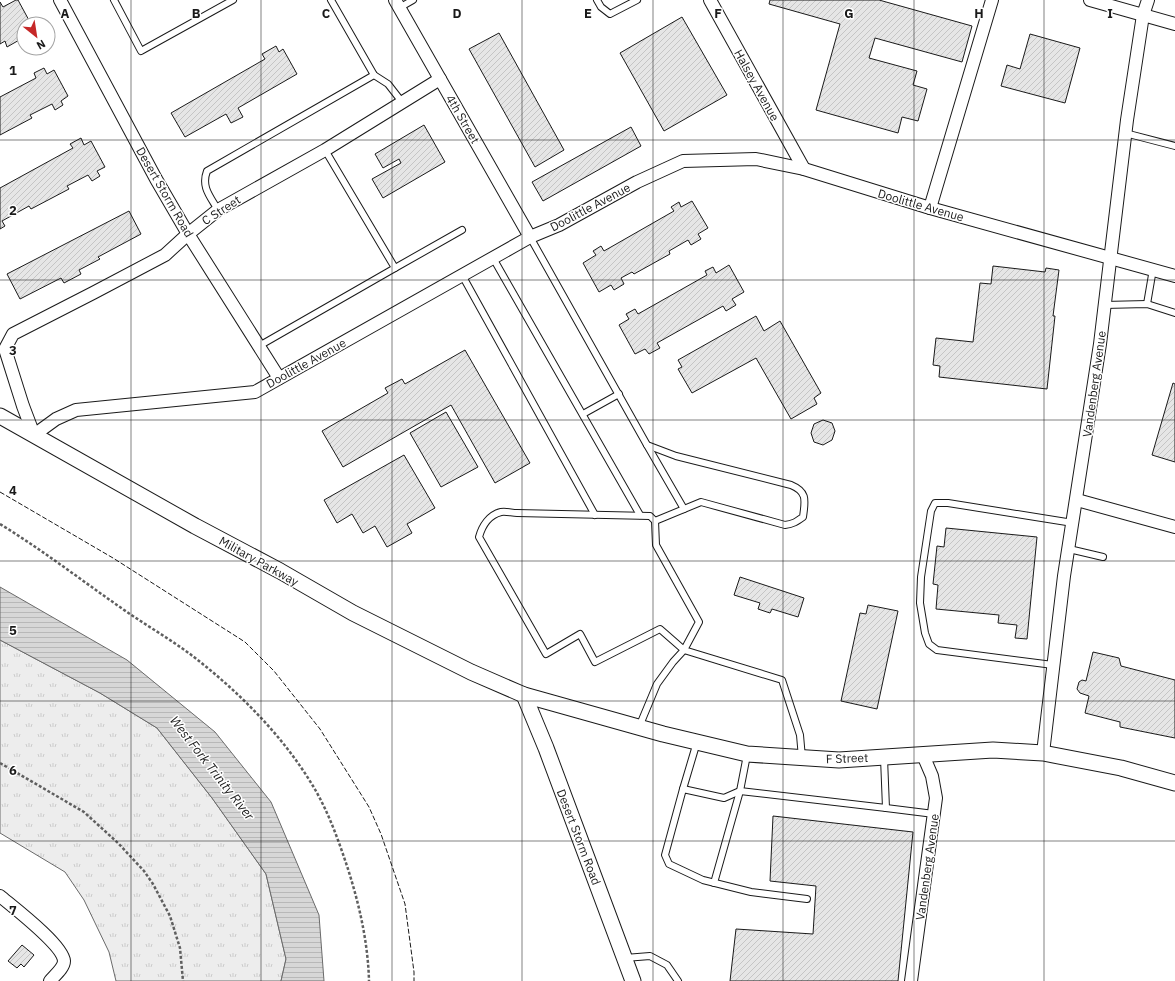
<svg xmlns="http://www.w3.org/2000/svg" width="1175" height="981" font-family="'IBM Plex Sans',sans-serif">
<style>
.grass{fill:url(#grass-tufts);stroke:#6a6a6a}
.water{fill:url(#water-rules);stroke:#6a6a6a}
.building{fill:url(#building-hatch);stroke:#1a1a1a}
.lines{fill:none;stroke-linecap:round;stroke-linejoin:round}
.service-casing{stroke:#1a1a1a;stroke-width:8}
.minor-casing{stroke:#1a1a1a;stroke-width:14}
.tertiary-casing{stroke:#1a1a1a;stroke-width:17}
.path{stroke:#5f5f5f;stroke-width:2.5;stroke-dasharray:3 2;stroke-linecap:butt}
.service{stroke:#fff;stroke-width:6}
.minor{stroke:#fff;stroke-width:12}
.tertiary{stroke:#fff;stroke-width:15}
.fence{stroke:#1a1a1a;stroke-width:1;stroke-dasharray:5 2;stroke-linecap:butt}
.grid{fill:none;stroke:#1a1a1a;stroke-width:1;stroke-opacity:0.55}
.labels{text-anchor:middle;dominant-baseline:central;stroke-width:3;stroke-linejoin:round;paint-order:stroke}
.street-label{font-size:12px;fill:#1a1a1a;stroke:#fff}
.water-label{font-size:13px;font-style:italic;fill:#1a1a1a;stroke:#fff}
.grid-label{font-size:13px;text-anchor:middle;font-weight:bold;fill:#1a1a1a;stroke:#fff;stroke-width:3;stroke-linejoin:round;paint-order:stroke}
</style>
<defs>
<pattern id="grass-tufts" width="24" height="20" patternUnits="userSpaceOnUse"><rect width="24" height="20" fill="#ededed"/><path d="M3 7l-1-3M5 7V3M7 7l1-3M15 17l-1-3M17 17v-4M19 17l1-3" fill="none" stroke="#cbcbcb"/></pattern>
<pattern id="water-rules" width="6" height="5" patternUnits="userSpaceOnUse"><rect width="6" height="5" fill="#d7d7d7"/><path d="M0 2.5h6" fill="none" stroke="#b8b8b8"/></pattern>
<pattern id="building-hatch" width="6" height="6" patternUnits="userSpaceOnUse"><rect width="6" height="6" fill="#e6e6e6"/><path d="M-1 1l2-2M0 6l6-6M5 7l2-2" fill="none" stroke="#c5c5c5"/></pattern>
</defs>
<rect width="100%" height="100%" fill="#fff"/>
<polygon class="grass" points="0,640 100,693 157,728 212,798 266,874 286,959 281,981 116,981 109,952 84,900 65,872 0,833"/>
<polygon class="water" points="0,587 127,660 215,732 271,802 319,915 324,981 281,981 286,959 266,874 212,798 157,728 100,693 0,640"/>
<g class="building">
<polygon points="16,0 18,0 31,24 24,24 24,32 18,35 21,39 7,47 5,41 0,44 0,2 3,7"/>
<polygon points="770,0 879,0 972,26 962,62 875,38 869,58 917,71 913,85 927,89 918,121 902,117 898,133 816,110 840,24 769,4"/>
<polygon points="682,17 727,95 664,131 620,53"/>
<polygon points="499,33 564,150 535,167 469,49"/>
<polygon points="1030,34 1080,48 1065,103 1001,86 1007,65 1020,69"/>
<polygon points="276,46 279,52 283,49 297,74 238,108 243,117 231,123 226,114 185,137 171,113 265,59 262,54"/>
<polygon points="44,68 47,74 54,70 68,96 61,101 63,105 55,110 52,104 30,115 32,118 0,135 0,97 36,78 34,73"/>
<polygon points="424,125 445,162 383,198 372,179 401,163 399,159 383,168 375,154"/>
<polygon points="631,127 641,146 543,201 532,182"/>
<polygon points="81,138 84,145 91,141 105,167 97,171 100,176 92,181 88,175 67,186 69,189 31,209 29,206 2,221 5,226 0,229 0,188 73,148 70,144"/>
<polygon points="692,201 708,228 698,234 701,239 691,245 688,240 669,251 670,254 634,274 632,272 621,278 624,284 614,290 611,285 599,292 583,263 596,255 593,251 601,246 604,251 674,211 671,207 679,202 681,207"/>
<polygon points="129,211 141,234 98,257 100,259 79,270 81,274 64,283 61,278 20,299 7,274"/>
<polygon points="729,265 744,292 732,299 736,305 726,311 723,306 657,343 660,348 649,354 645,349 635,354 619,325 629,319 626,314 635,309 638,314 707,275 705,271 713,267 716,273"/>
<polygon points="993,266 1045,272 1046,268 1059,270 1053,316 1055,316 1047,389 939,377 940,366 933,365 936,338 973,342 980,283 991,284"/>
<polygon points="756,316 764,331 780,321 821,393 814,398 817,404 791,419 756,358 692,393 678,369 682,367 678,360"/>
<polygon points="465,350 530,463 495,483 451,405 343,467 322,431 388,393 385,388 402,379 405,384"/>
<polygon points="1173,383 1175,384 1175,462 1152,455"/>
<polygon points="446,412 478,467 441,487 410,433"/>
<polygon points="823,420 832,423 835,431 832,440 823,445 814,442 811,433 814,424"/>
<polygon points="404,455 435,508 407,524 412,533 387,547 375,526 363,533 352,514 337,523 324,500"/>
<polygon points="946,528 1037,537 1027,639 1015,638 1017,625 998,623 999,615 936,609 938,585 933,584 937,546 944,547"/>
<polygon points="740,577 804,598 798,617 772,609 770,613 758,609 760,603 734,595"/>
<polygon points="868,605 898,611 877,709 841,701 860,613 866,614"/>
<polygon points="1093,652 1119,658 1121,666 1175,680 1175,738 1120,727 1120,722 1085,713 1089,696 1080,693 1077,689 1079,682 1082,680 1086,681"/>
<polygon points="773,816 913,832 898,981 730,981 736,929 813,934 816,886 770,881"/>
<polygon points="22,945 34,955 24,967 21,964 17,968 8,961"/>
</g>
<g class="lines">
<defs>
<g id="service">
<polyline points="114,0 141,51 233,0"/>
<polyline points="331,0 374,75 388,84 402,102"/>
<polyline points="597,0 601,7 610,14 637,0"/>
<polyline points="399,8 413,0"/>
<polyline points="1125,133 1175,146"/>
<path d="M218,210C210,196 201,187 207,171L374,75"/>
<path d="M530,237L647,445L676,456L791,485C808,492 805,501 803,517C796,522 793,524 785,525L701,502L655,521"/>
<polyline points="493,258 640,515"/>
<polyline points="395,268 462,230"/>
<polyline points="462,275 595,515"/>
<polyline points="1147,304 1153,269"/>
<polyline points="1104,305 1147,304 1175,313"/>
<polyline points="259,346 395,268 325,150"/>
<polyline points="583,414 619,394"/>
<polyline points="647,445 684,509"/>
<polyline points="1069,549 1103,557"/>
<polyline points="1053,665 937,650 929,644 925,633 920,603 921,577 931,511 935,503 948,503 1073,523"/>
<path d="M639,727L657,684L673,662L684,650L699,622L656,545L655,521L650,516L517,513C512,513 506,511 501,512C489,515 482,526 479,537L546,654L580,634L595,662L660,629L684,650L782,680L800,735L802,758"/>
<polyline points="683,789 697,742"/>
<polyline points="886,808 934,814"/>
<polyline points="714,883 740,791 747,755"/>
<polyline points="807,899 751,892 703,880 669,864 665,855 683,789 724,798 740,791 886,808 884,758"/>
<polyline points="625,958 650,956 667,965 678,981"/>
</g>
<g id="minor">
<polyline points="60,0 156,179 188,234 279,378"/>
<polyline points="395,0 530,237"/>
<polyline points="710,0 804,169"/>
<polyline points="1090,0 1175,24"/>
<polyline points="440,79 325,150 218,210 188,234 165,255 93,293 13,334 5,349 23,406 34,435 56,419 76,410 255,392 530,237 559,225 637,182 683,161 756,159 804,169 930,208 1175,276"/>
<polyline points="930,208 992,0"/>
<polyline points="1077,500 1175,527"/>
<polyline points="1043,753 1064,576 1100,344 1127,120 1143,15 1148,0"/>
<path d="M0,896C13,907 63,945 64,961C64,968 54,976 50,981"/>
<polyline points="911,981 936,798 932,776 923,755"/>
</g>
<g id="tertiary">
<polyline points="0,416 195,526 280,571 353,613 471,672 524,695 663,734 747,754 839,760 993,750 1043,753 1121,768 1175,783"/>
<polyline points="524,695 546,748 633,981"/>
</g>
</defs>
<use href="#service" class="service-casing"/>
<use href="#minor" class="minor-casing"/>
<use href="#tertiary" class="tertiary-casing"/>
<g class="path">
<path d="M0,524C44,551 85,583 127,612C149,627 173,641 194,657C240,693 283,736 313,786C328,811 338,839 347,866C359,903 368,942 369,981"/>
<polyline points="0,763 84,812 118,843 144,871 153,884 170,916 180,948 183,981"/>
</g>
<use href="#service" class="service"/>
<use href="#minor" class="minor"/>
<use href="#tertiary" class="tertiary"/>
<polyline class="fence" points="0,492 113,558 245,642 274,671 320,729 369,807 381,834 405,904 414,972 414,981"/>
</g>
<path class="grid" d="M131,0V981M261,0V981M392,0V981M522,0V981M653,0V981M783,0V981M914,0V981M1044,0V981M0,140H1175M0,280H1175M0,420H1175M0,561H1175M0,701H1175M0,841H1175"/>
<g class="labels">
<g class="street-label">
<text transform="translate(757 85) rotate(61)">Halsey Avenue</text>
<text transform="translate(463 119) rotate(60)">4th Street</text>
<text transform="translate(165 192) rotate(60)">Desert Storm Road</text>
<text transform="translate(921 205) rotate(16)">Doolittle Avenue</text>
<text transform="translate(590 207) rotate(-28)">Doolittle Avenue</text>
<text transform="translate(221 210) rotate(-33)">C Street</text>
<text transform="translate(306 363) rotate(-29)">Doolittle Avenue</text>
<text transform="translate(1094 384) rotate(-82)">Vandenberg Avenue</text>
<text transform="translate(259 561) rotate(29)">Military Parkway</text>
<text transform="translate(847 758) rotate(-2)">F Street</text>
<text transform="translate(579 837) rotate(69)">Desert Storm Road</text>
<text transform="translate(927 867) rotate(-82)">Vandenberg Avenue</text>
</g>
<g class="water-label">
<text transform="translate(212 768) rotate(52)">West Fork Trinity River</text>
</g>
</g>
<g class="grid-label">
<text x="65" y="18">A</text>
<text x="196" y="18">B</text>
<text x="326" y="18">C</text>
<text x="457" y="18">D</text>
<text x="588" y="18">E</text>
<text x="718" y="18">F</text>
<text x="849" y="18">G</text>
<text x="979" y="18">H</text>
<text x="1110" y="18">I</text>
<text x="13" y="75">1</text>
<text x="13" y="215">2</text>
<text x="13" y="355">3</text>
<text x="13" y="495">4</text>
<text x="13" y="635">5</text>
<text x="13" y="775">6</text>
<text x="13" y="915">7</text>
</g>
<g transform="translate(36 36) rotate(150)"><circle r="19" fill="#ffffff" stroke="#a3a3a3"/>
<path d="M0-3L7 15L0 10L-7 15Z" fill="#c62828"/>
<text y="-6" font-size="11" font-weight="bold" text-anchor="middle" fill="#1a1a1a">N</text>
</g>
</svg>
